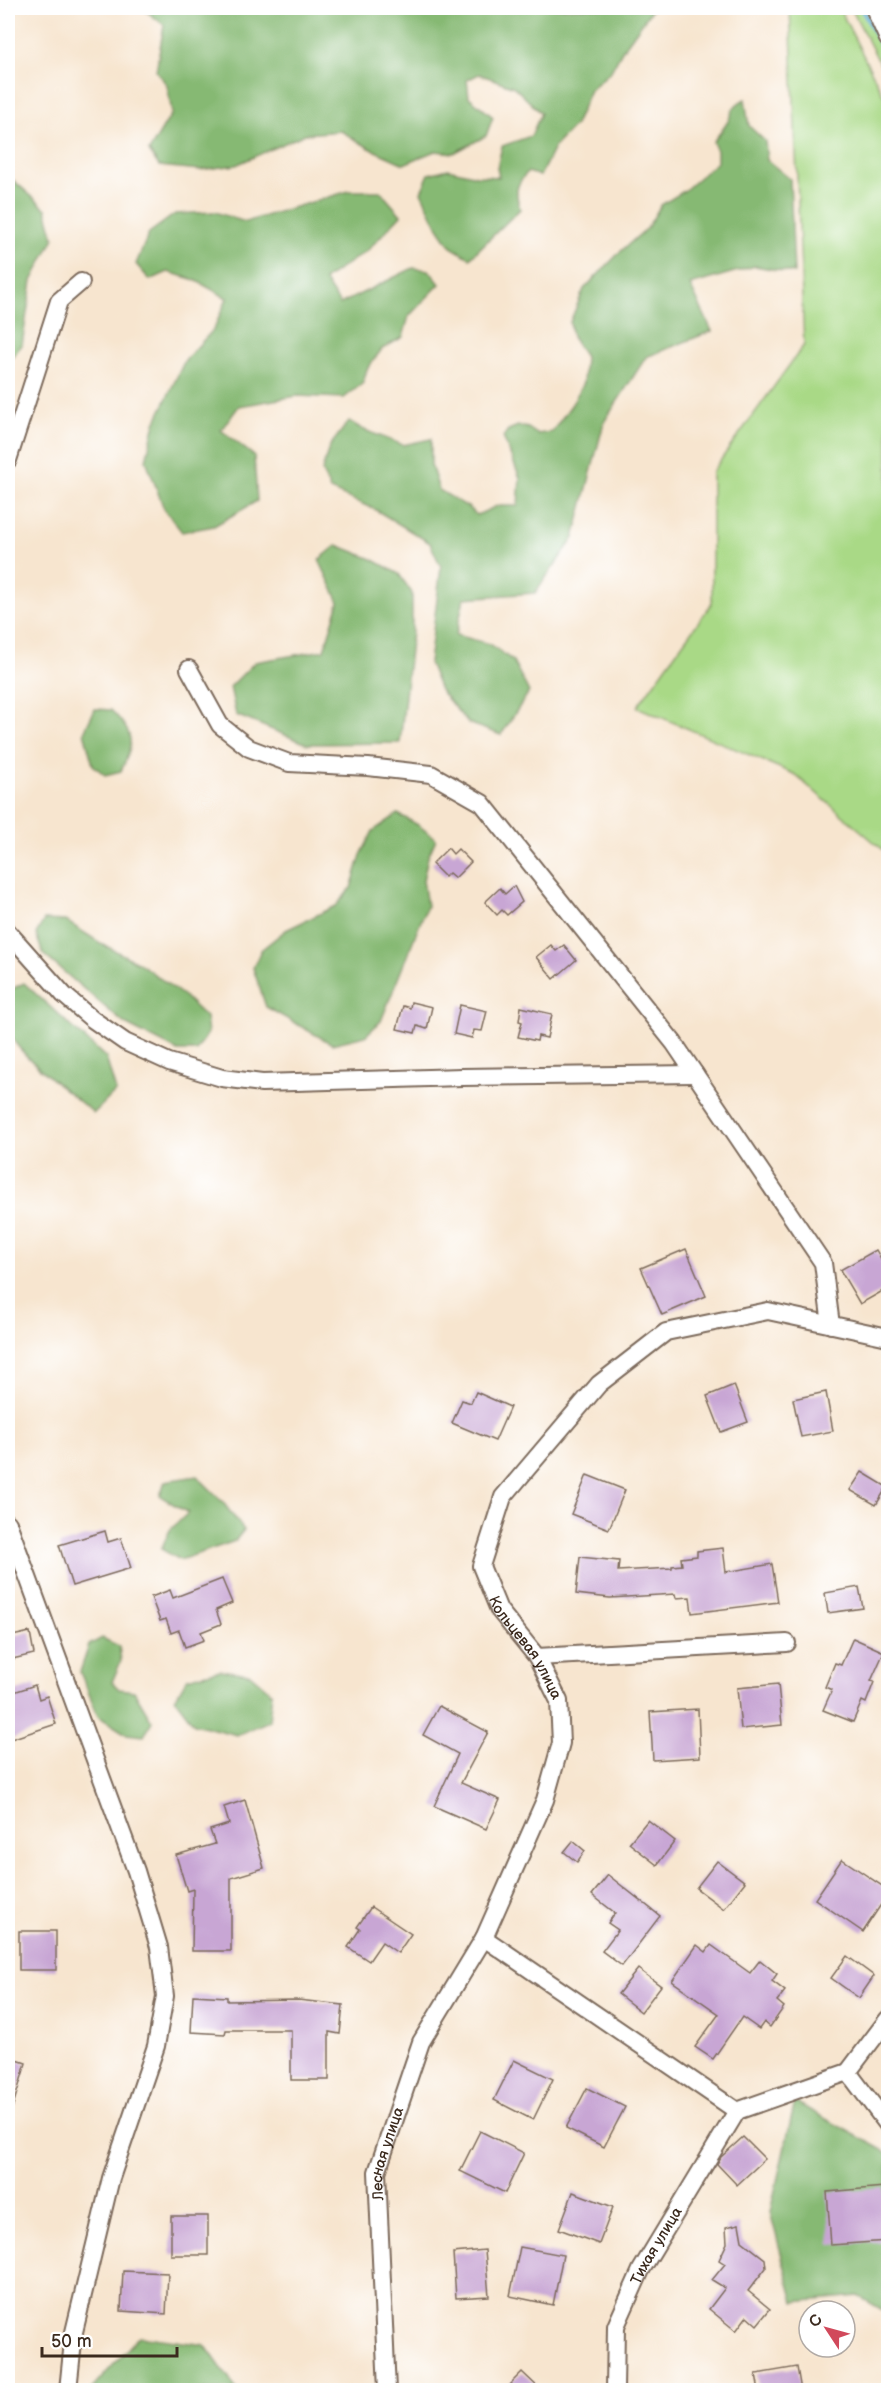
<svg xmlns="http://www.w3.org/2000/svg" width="896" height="2398" font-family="'Balsamiq Sans',sans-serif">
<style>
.green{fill:#a9d986;stroke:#728252;stroke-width:1.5}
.forest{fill:#86b973;stroke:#607248;stroke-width:1.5}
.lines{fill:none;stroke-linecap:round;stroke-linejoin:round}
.stream{stroke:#60a9d7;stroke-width:5}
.building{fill:#c8a6d4}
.street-casing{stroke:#7d6b5c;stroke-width:20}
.street{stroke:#fff;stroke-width:16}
.labels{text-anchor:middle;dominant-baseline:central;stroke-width:4.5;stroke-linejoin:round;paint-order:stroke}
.street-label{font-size:15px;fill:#3b2a1e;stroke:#fff}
</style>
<rect width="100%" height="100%" fill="#fff"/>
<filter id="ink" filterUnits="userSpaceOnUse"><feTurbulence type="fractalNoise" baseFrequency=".0167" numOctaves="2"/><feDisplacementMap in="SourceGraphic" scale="12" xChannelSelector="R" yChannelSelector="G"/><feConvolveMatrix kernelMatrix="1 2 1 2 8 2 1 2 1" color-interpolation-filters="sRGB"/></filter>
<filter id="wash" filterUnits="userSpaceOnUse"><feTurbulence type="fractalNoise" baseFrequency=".008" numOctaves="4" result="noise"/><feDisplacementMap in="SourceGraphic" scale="24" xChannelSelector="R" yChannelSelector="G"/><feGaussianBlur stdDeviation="1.35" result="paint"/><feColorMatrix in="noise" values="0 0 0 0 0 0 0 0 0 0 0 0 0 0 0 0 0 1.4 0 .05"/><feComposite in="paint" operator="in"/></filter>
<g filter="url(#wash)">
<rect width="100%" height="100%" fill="#f7e5cf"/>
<g class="green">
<polygon points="790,8 839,8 888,104 888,854 794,774 637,707 712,603 712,472 804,345"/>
<polygon points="851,8 888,8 888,79"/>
</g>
<g class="forest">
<path d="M142,8H653L622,51L611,71L590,90L575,125L555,146L540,176L528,172C515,184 515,193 520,209L470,258L451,247L438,228L421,192L429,174L448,169L477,176L499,177L497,168L502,146L531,136L541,113L514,87L479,74L467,80L469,97L493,117L486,136L454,153L435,151L404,164L371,149L341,131L305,134L236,165L200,170L159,166L149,151L172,113L167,85L156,71L164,25Z"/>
<path d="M745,99L749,126L765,141L767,160L790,179L794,273L755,266L690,285L712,331L646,357L604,422L574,538L535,593L464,598L456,635L490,644L513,661L529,692L501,735L468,723L440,690L429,663L441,567L430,543L376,510L330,490L322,471L329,447L349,421L362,429L403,445L431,439V465L439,490L468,507L477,515L497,506H518L520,478L503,437L508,430L518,426L528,428L537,434L552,432L572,404L583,383L585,357L572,337L570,322L584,289L620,252L647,228L661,205L684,191L717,162V151L713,142C717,136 721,132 725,126C735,113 727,109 745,99Z"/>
<polygon points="8,178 14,181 46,209 54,238 32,281 22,345 8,362"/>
<polygon points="349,191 380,191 401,215 368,250 324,280 340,304 413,268 429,270 440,284 409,316 403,337 382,349 367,369 363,383 344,398 297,396 239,406 221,430 254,456 257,501 214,526 182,532 164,509 146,460 155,423 185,360 214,329 227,298 195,280 168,272 150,280 136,264 149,233 175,214 215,212 245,222"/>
<polygon points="337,545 372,559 399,574 412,593 412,631 400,743 307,744 236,715 230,687 255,662 324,650 339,602 319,560"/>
<path d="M95,709L111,710C134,734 135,741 121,771L105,775L93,765L84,732Z"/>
<polygon points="398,814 418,825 436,839 428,857 423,880 427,906 381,1021 365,1036 332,1044 266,1007 253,968 261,950 286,930 336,906 351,888 361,855 373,831"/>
<polygon points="44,920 66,921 102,944 139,963 184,996 206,1017 208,1033 196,1051 178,1051 125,1024 43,954 36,934"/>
<path d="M24,983L106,1058L116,1091L94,1113C74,1097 13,1052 8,1029C5,1017 7,1003 8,991Z"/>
<polygon points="197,1476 222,1501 244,1530 235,1541 180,1560 161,1549 170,1530 188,1513 160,1496 165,1481"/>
<polygon points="102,1638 119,1646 121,1661 112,1682 119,1689 134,1691 152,1721 144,1736 126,1734 98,1716 80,1672 89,1645"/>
<polygon points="220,1670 250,1674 272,1693 269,1721 237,1735 194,1724 175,1699 187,1678"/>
<polygon points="795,2102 888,2153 888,2313 858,2296 794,2302 770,2212"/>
<polygon points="139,2336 205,2345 237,2390 91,2390"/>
</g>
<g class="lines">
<polyline class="stream" points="862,8 888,58"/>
</g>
<g id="blocks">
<g class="building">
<polygon points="448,848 453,854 458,849 471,862 455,878 449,873 445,877 432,864"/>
<polygon points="514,886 522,902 507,915 502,910 497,915 485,902 500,888 505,894"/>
<polygon points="551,945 556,951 564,945 576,960 554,979 536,957"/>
<polygon points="411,1002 432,1007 427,1029 417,1026 415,1033 397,1029 403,1006 410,1008"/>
<polygon points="460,1005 487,1011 482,1031 474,1030 472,1038 454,1034"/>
<polygon points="521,1007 552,1014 547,1038 538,1036 537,1041 518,1037 522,1022 519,1021"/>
<polygon points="686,1249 706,1296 662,1315 641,1268"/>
<polygon points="876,1250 888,1271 888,1288 860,1304 840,1270"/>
<polygon points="734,1385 748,1422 721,1432 707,1396"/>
<polygon points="476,1392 510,1407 495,1441 452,1423 462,1400 471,1403"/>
<polygon points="826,1392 833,1431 801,1437 793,1399"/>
<polygon points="862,1472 887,1487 876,1505 850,1490"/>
<polygon points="587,1475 625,1490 609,1529 571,1514"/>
<polygon points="105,1531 108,1542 121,1538 131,1568 72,1586 59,1545"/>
<polygon points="723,1548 726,1572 772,1564 778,1602 692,1613 690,1597 676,1598 675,1594 610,1598 576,1594 580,1557 619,1561 618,1571 672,1568 672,1566 682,1565 681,1558 697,1556 697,1551"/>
<polygon points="222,1579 232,1603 216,1610 221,1624 201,1632 204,1640 185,1647 179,1630 171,1633 166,1619 160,1621 151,1597 170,1590 173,1598"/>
<polygon points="859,1587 863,1608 828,1613 825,1593"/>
<polygon points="30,1632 34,1654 8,1660 8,1637"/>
<polygon points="853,1638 884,1652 871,1681 874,1682 866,1703 862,1701 853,1722 823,1710 832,1690 825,1687 835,1663 841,1665"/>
<polygon points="778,1684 782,1725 741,1729 737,1688"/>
<polygon points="35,1685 39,1699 47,1696 56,1724 8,1740 8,1694"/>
<polygon points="439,1706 488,1732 461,1783 500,1800 486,1829 434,1806 458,1754 423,1735"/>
<polygon points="698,1709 700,1757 653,1760 650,1712"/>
<polygon points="245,1800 264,1868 231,1878 231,1951 192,1951 193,1889 187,1891 176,1855 215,1844 210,1830 229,1824 224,1807"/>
<polygon points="648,1820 675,1841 657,1865 629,1843"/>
<polygon points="573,1841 585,1851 577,1862 564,1852"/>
<polygon points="842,1859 888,1890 888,1894 863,1932 815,1899"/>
<polygon points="717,1861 745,1882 724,1909 696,1888"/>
<polygon points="608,1875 660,1916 622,1966 602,1951 618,1930 608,1923 615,1913 592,1895"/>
<polygon points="371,1907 411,1934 398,1953 382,1942 369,1961 348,1947 360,1929 357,1927"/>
<rect x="19" y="1931" width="37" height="39"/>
<polygon points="697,1945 706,1952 711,1945 750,1973 760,1960 777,1974 772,1981 785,1991 777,2001 784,2007 770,2027 764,2022 759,2029 742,2017 713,2059 695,2047 719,2014 672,1981"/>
<polygon points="847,1956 874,1976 859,1998 831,1978"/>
<polygon points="638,1969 661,1986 641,2012 618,1994"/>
<polygon points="193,1995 227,1997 227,2001 298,2000 343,2005 340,2034 329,2032 329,2080 291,2080 291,2030 226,2030 225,2034 191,2032"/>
<polygon points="8,2057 26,2063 11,2112 8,2111"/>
<polygon points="514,2060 553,2079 533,2120 494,2100"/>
<polygon points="587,2088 625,2107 604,2147 566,2128"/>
<polygon points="480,2131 524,2153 505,2193 460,2171"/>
<polygon points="743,2137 765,2159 737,2185 717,2164 721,2157"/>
<polygon points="884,2187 888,2241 831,2245 827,2192"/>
<polygon points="573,2192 613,2207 599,2244 559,2229"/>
<rect x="171" y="2216" width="37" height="39"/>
<polygon points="739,2224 742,2241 765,2259 766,2268 748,2291 770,2309 757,2325 747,2316 736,2331 709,2309 725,2288 712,2280 725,2264 719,2260 727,2243 726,2227"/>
<polygon points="520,2247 563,2255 553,2305 510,2296"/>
<polygon points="485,2250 489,2296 456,2298 453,2253"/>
<polygon points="123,2271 168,2273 166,2314 121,2311"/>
<polygon points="797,2367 801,2391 759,2391 756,2374"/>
<polygon points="522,2372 542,2391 503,2391"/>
</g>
</g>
</g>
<g filter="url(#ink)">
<use href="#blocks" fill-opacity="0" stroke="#7d6b5c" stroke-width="1.5"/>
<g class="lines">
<defs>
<g id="street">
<polyline points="874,8 888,39"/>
<polyline points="8,460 59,301 81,282"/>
<polyline points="189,669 220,725 249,748 289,763 368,767 431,774 482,803 674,1043 823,1263 831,1325"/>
<polyline points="8,932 64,995 92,1019 125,1042 169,1062 222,1078 262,1083 462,1077 695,1074"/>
<path id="s1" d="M888,1337L768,1311L666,1332L599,1384L503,1497L481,1566L499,1610L537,1657L559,1701L561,1743L545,1800L484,1938L737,2111L848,2072L888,2019"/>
<polyline points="8,1523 136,1871 159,1947 165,1996 156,2046 111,2178 74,2332 68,2390"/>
<polyline points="537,1657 787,1643"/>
<polyline points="848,2072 888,2125"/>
<path id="s2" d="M387,2390L377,2172L421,2042L484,1938"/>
<path id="s3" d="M615,2390L616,2326L641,2270L737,2111"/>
</g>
</defs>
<use href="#street" class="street-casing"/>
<use href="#street" class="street"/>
</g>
</g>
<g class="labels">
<g class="street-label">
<text stroke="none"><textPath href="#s1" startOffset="626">Кольцевая улица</textPath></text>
<text stroke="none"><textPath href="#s2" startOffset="238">Лесная улица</textPath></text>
<text stroke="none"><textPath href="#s3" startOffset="154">Тихая улица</textPath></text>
</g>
</g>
<rect width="896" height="2398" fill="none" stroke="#fff" stroke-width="30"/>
<g transform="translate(827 2329) rotate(306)"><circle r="28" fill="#ffffff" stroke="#b1aaa5" stroke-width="1.5"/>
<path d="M0-4.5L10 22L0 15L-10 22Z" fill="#d1495b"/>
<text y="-9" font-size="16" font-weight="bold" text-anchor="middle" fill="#3b2a1e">С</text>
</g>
<path d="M42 2347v9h135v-9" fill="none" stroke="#3b2a1e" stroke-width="3"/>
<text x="51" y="2347" font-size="18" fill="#3b2a1e" stroke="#ffffff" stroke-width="4.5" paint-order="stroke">50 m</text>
</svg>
